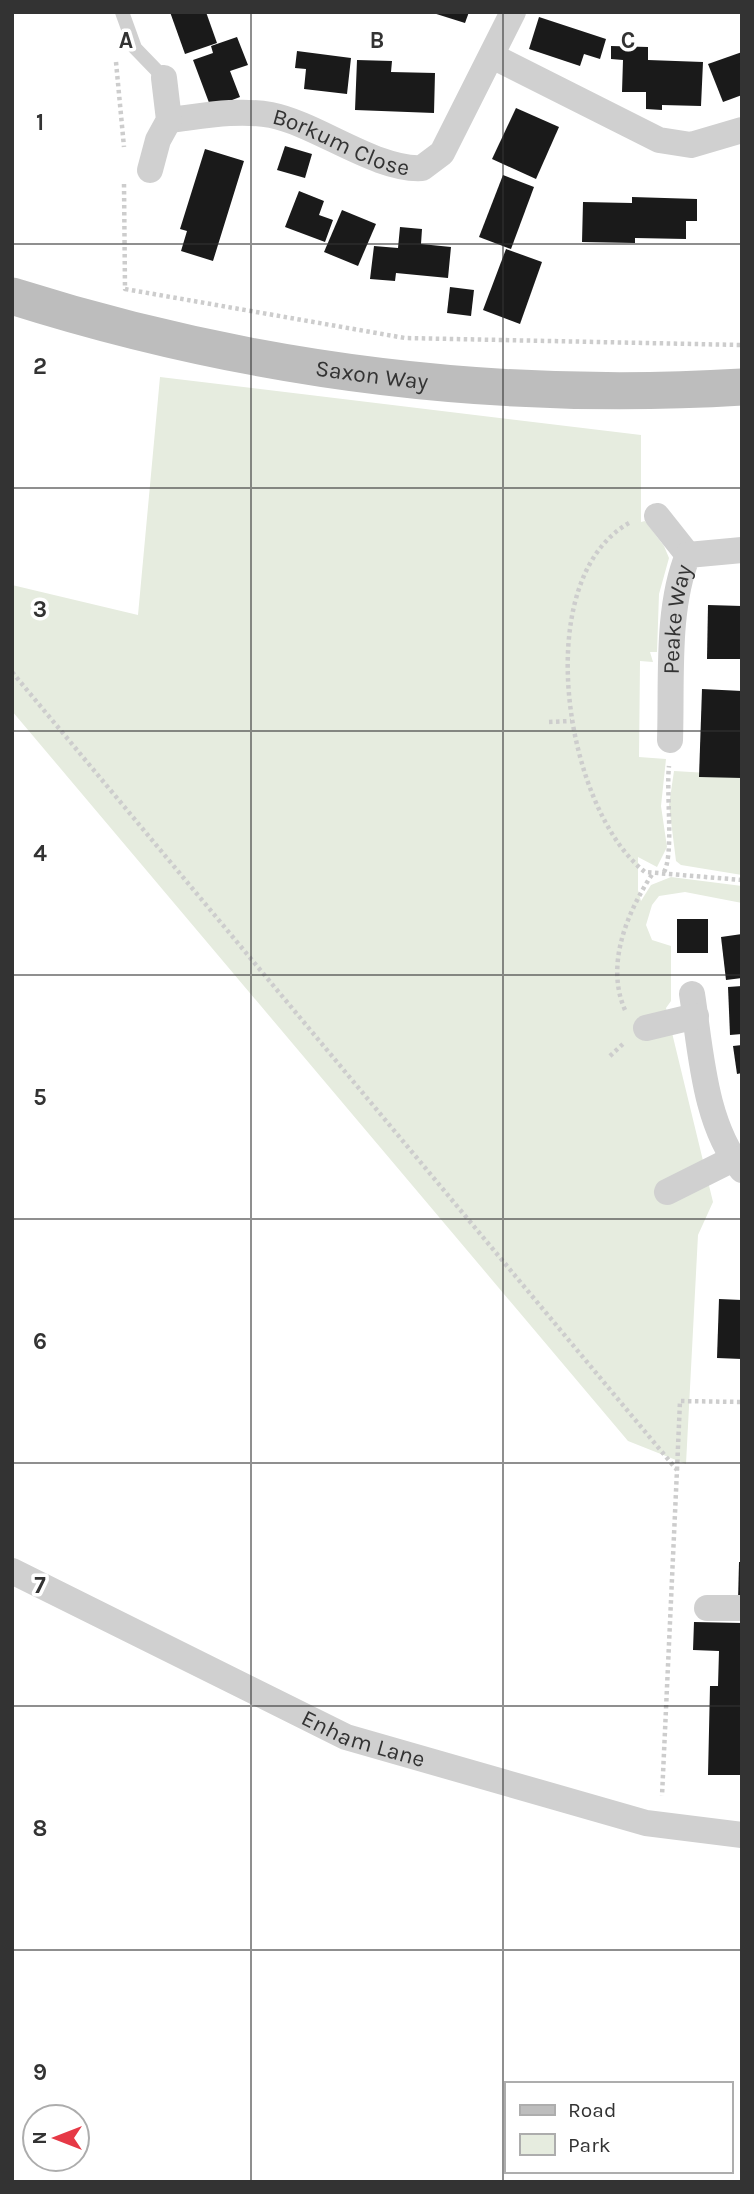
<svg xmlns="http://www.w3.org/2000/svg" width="754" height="2194" font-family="Karla,sans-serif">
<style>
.green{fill:#e6ecdf}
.building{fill:#1a1a1a}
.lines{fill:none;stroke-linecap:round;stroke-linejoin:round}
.path{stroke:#cdcdcd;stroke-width:4.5;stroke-dasharray:3.5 3.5;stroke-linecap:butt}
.lane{stroke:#d0d0d0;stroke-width:14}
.street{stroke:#d0d0d0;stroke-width:26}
.secondary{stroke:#bdbdbd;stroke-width:37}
.grid{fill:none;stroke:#333;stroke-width:2;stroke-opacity:0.55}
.labels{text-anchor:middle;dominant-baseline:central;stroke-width:7;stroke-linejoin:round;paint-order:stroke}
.street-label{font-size:23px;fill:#333;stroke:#fff}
.grid-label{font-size:23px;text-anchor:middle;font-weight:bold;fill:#333;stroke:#fff;stroke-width:7;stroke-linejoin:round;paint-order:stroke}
</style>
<rect width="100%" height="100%" fill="#fff"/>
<g class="green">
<polygon points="160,377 641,435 641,522 645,521 664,546 669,558 659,594 657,652 650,652 653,662 640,661 639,757 666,759 661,806 667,847 657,867 638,857 638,890 641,901 651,885 671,877 742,886 742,903 685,892 659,896 652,905 646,925 652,940 671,946 671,1001 666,1008 713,1202 698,1235 686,1464 628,1441 12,711 12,585 138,615"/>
<polygon points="674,771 742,775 742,875 681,865 676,861 669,805"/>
</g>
<g class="building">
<polygon points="170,12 206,12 217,43 185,54"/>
<polygon points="430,12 469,12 465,23"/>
<polygon points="539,17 606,39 600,59 584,54 580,66 529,49"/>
<polygon points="237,37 248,65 230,71 240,97 211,108 193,60 213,53 211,46"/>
<polygon points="611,46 648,47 648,60 703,62 701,106 662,105 662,110 646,109 646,92 622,92 623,60 611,59"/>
<polygon points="297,51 351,58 347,94 304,89 306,69 295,68"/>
<polygon points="742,52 742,95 723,102 708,64"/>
<polygon points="357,60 392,61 391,72 435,73 434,113 355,110"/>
<polygon points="516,108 559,127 536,179 492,159"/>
<polygon points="285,146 312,154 305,178 277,170"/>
<polygon points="205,149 244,161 213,261 181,251 187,231 180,229"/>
<polygon points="503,175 534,187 511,249 479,237"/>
<polygon points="299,191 324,201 319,215 333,220 325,242 285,227"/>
<polygon points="632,197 697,199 697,221 686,221 686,239 635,238 635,243 582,242 583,202 632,203"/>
<polygon points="342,210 376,224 358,266 324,252"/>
<polygon points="400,227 422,229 421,244 451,247 448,278 396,273 395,281 370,279 374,246 398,248"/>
<polygon points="506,249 542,262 520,324 483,310"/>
<polygon points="450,287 474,290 471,316 447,313"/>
<polygon points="708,605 742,606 742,659 707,659"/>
<polygon points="702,689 742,691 742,778 699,777"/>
<rect x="677" y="919" width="31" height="34"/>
<polygon points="742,934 742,978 726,980 721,937"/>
<polygon points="742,986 742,1034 730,1035 728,987"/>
<polygon points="742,1045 742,1073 737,1074 733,1046"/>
<polygon points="719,1299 742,1300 742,1359 717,1358"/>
<polygon points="739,1562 742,1562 742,1601 738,1601"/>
<polygon points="694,1622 742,1623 742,1775 708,1775 710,1686 718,1686 719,1651 693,1650"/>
</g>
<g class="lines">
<g class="path">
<polyline points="116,62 124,147"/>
<polyline points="124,184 125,289 405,338 742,345"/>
<path d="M629,523C528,580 565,810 645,872L742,880"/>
<polyline points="12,672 677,1470 662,1796"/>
<polyline points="549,722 571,721"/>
<path d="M664,872C674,854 666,793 669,766"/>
<path d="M625,1010C605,965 627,912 653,873"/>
<polyline points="610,1056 624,1043"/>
<polyline points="677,1470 680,1401 742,1402"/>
</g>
<polyline class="lane" points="122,12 135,48 164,78"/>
<g class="street">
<polyline points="492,56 659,140 691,145 742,130"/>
<path id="s1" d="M169,120C203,116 237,109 271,115C317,124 377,171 422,168L442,153L513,12"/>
<polyline points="150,170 158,140 169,120 164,78"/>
<polyline points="657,516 688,555"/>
<path id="s2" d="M670,740C672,682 666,608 688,555L742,550"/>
<path d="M692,994C701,1051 704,1124 742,1170"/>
<polyline points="646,1028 696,1016"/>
<polyline points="667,1192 733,1159"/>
<path id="s3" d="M12,1571L346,1737L646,1823L742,1835"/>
<polyline points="707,1608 742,1608"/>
</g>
<path class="secondary" id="s4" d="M12,296C249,371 494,402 742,387"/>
</g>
<path class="grid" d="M251,12V2182M503,12V2182M12,244H742M12,488H742M12,731H742M12,975H742M12,1219H742M12,1463H742M12,1706H742M12,1950H742"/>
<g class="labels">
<g class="street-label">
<text stroke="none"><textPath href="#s1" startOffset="178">Borkum Close</textPath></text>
<text stroke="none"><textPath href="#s4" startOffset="369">Saxon Way</textPath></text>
<text stroke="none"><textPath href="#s2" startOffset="121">Peake Way</textPath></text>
<text stroke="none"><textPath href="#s3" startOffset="390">Enham Lane</textPath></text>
</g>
</g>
<g class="grid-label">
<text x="126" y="48">A</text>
<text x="377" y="48">B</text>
<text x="628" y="48">C</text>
<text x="40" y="130">1</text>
<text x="40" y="374">2</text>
<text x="40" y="617">3</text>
<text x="40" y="861">4</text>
<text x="40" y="1105">5</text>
<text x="40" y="1349">6</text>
<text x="40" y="1593">7</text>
<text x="40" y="1836">8</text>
<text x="40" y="2080">9</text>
</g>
<rect width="754" height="2194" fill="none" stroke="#333333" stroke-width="28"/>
<rect x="505" y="2082" width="228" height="91" fill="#ffffff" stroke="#adadad" stroke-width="2"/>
<rect x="520" y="2105" width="35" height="10" fill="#bdbdbd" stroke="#adadad" stroke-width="2"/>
<text x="568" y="2117" font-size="21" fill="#333333">Road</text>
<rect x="520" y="2134" width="35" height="21" fill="#e6ecdf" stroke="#adadad" stroke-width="2"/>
<text x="568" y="2152" font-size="21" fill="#333333">Park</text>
<g transform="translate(56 2138) rotate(270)"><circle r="33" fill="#ffffff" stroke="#adadad" stroke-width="2"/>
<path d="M0-5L12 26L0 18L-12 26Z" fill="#e63946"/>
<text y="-10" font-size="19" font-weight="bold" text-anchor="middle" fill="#333333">N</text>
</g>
</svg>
